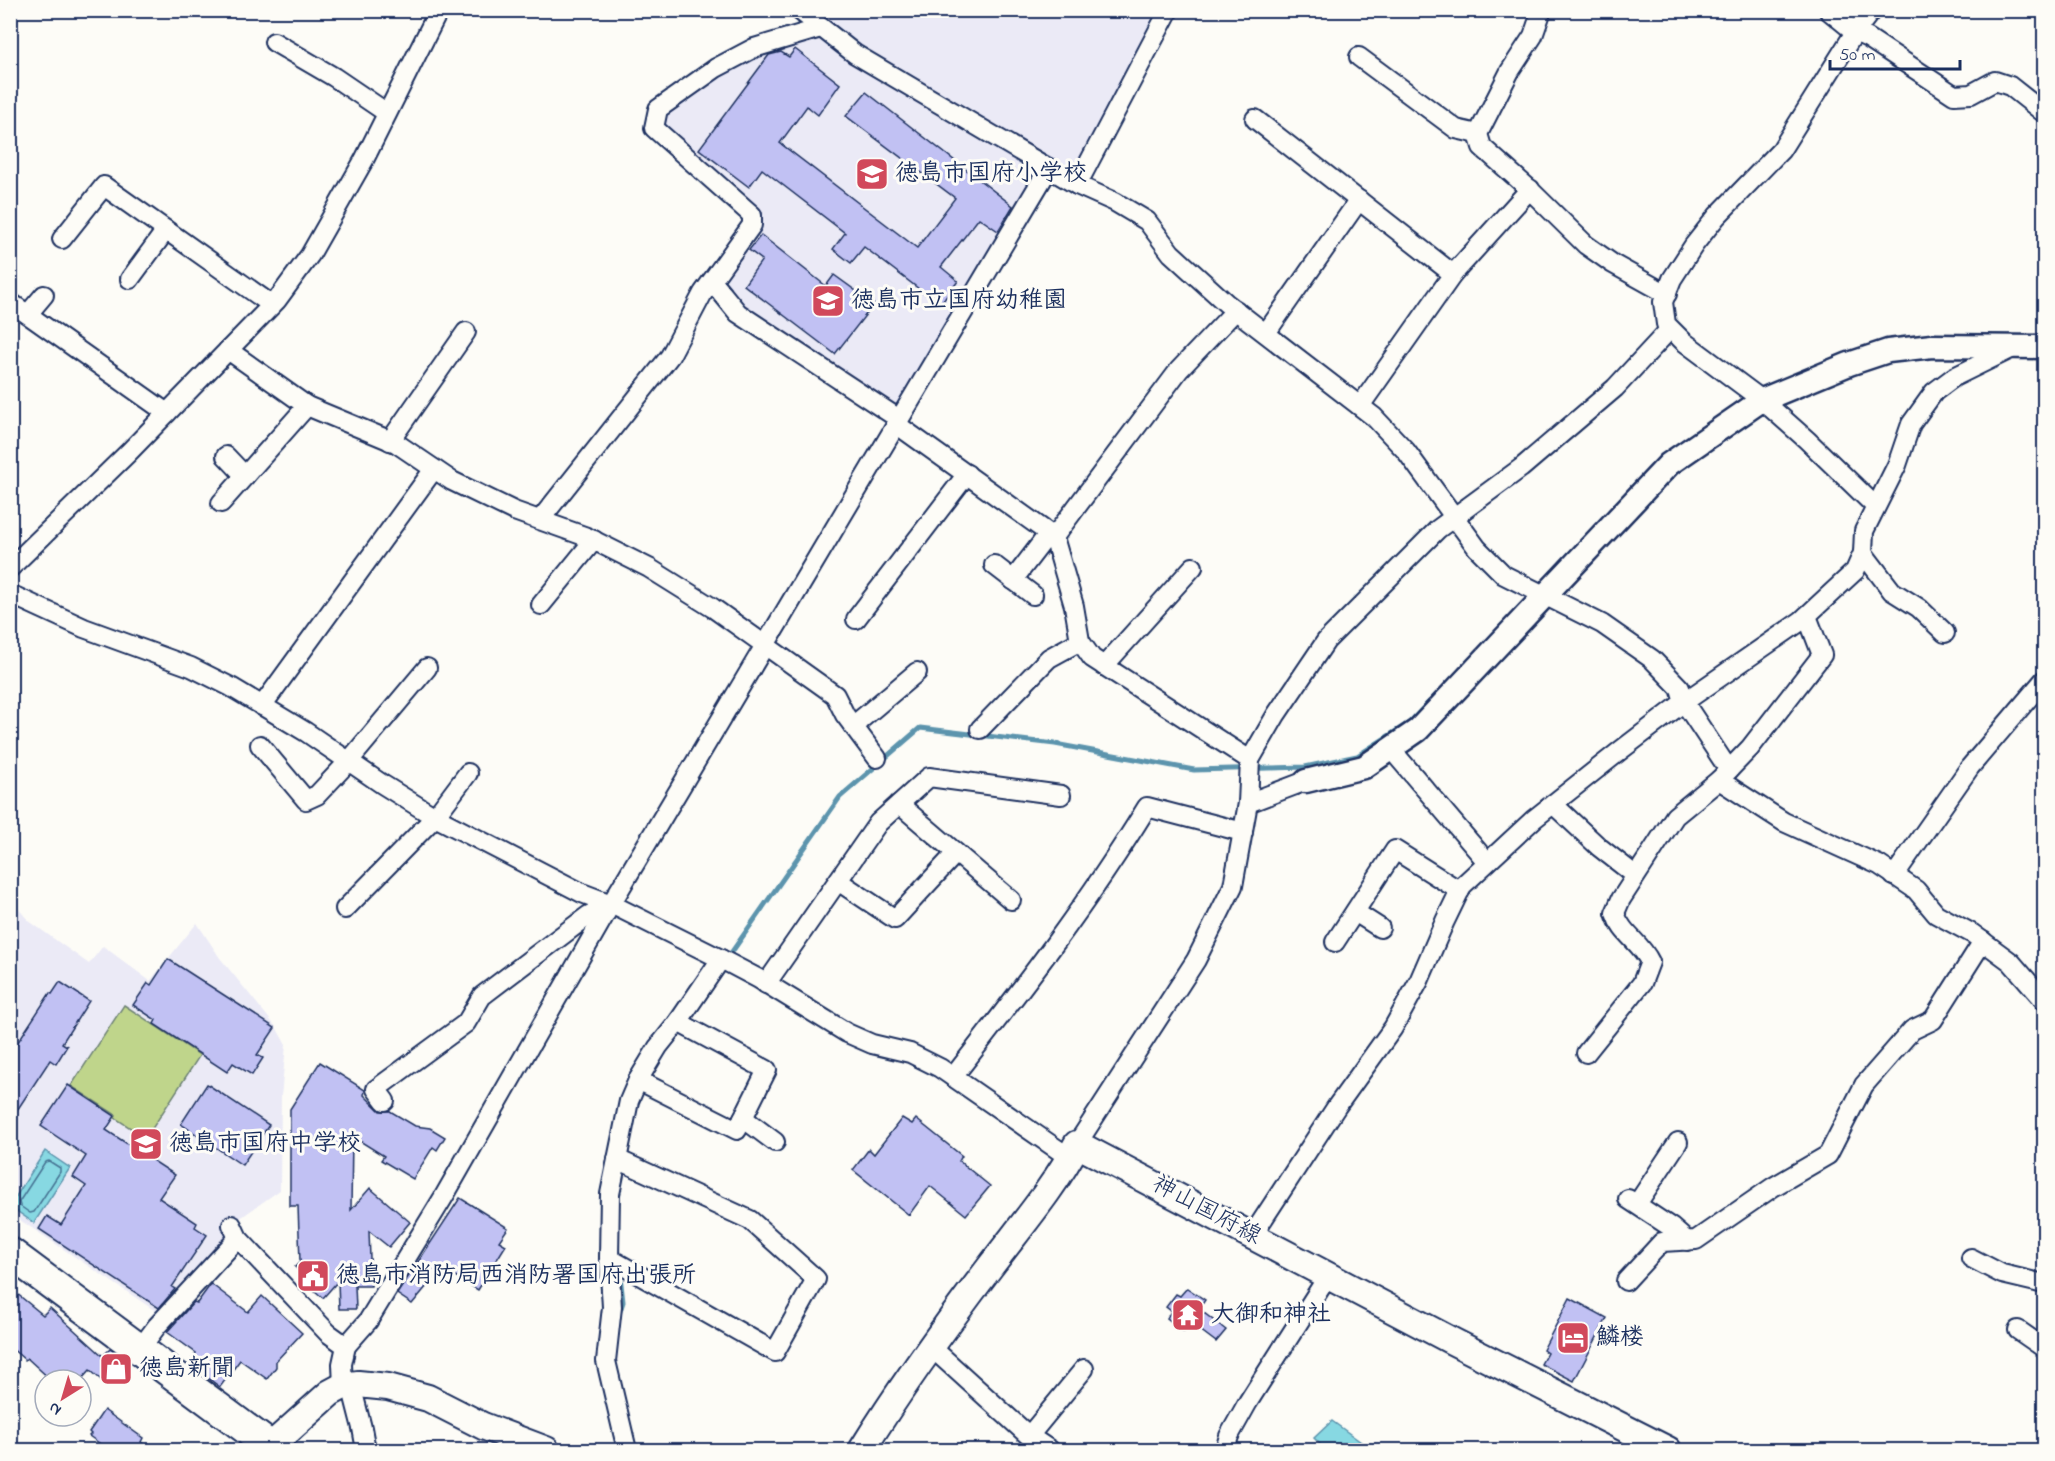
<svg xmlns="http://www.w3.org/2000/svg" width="2055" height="1461" font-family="'Indie Flower','Klee One',sans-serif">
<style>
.built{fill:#ebeaf6}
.green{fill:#bfd58b;stroke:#6d8274;stroke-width:1.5}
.water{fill:#87d8e2;stroke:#5c94ad;stroke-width:1.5}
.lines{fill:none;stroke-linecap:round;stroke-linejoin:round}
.shore{stroke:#467393;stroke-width:1.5}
.stream{stroke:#5c94ad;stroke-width:5}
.building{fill:#c1c1f3;stroke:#1b2f5e;stroke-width:1.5}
.minor-casing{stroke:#1b2f5e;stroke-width:22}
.tertiary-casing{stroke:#1b2f5e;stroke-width:27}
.secondary-casing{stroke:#1b2f5e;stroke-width:30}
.trunk-casing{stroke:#1b2f5e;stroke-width:34}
.minor{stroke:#fdfcf7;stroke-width:18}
.tertiary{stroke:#fdfcf7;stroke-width:22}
.secondary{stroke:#fdfcf7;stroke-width:26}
.trunk{stroke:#fdfcf7;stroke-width:30}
.labels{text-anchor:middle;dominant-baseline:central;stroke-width:6;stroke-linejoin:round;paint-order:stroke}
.poi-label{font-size:24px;font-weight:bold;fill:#1b2f5e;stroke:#fdfcf7;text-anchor:start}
.street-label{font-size:24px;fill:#1b2f5e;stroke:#fdfcf7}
</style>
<rect width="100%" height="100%" fill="#fdfcf7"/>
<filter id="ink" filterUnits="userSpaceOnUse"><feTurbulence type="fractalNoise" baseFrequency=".0167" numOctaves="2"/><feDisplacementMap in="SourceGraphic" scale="12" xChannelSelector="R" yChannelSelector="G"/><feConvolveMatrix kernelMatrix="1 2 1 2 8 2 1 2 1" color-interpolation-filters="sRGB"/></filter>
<g filter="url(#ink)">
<g class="built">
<polygon points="821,10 1163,11 1074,176 874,62 818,19"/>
<polygon points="824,36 1032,165 1033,183 898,407 884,407 745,312 728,291 726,275 759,228 663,128 664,119 670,110 725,67 765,49"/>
<polygon points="10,899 29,921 89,964 103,946 150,981 197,923 220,958 276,1027 286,1045 281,1097 280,1190 239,1219 160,1314 11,1214"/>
</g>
<polygon class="green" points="124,1005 200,1055 146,1138 115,1118 116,1115 71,1086"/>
<g class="water">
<polygon points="45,1151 70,1168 34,1223 11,1207 11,1204"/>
<polygon points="1332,1421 1361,1442 1358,1450 1326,1450 1314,1438"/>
</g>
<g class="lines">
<polygon class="shore" points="49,1161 60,1168 60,1172 34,1212 30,1213 20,1206 19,1202 45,1162"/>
<g class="stream">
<polyline points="729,956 840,797 920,728 1055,744 1194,770 1305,767 1357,756 1410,722 1429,702"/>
<polyline points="618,1317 623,1302 620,1275"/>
</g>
</g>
<g class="building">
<polygon points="795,49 840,84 818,115 807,106 780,143 917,248 955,198 846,116 866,92 1013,206 998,231 979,218 941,267 958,281 940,305 864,247 851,263 833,249 845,233 762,169 749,187 699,149 769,55 781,52 789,57"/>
<polygon points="761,235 826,286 834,275 874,304 835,354 744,285 762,260 749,250"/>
<polygon points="168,959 275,1028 257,1055 263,1058 252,1075 233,1063 227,1072 154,1024 156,1020 133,1005 148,983 151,985"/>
<polygon points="60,982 89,1001 62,1043 67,1046 56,1064 50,1060 10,1121 10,1054 50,993 52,994"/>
<polygon points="320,1062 365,1090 364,1095 380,1111 390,1111 415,1126 430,1128 445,1137 437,1150 433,1147 413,1179 381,1160 384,1156 352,1136 351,1210 370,1188 410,1222 389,1247 369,1231 371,1286 355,1286 356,1309 339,1309 338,1281 323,1298 306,1283 309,1280 295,1267 300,1262 298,1206 290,1206 290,1109"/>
<polygon points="207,1084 269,1125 242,1165 181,1124"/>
<polygon points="68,1085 115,1116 106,1130 175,1175 159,1198 197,1223 195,1227 207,1235 172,1287 175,1289 159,1308 39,1229 47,1216 61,1225 86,1186 73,1177 86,1156 41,1126"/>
<polygon points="902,1118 912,1124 916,1119 962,1156 959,1161 990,1186 966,1215 930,1186 909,1215 853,1170 869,1149 874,1154"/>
<polygon points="460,1198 508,1228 499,1241 506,1245 478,1290 442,1268 412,1304 397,1294"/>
<polygon points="211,1284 248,1312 262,1296 302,1333 276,1361 276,1367 267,1379 240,1360 220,1387 189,1364 196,1353 167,1332 194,1302 197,1303"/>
<polygon points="10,1288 43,1315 50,1308 103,1356 110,1349 129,1363 108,1386 90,1370 81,1380 51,1380 27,1358 25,1360 10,1347"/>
<polygon points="1187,1288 1205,1300 1199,1309 1226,1330 1216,1342 1196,1327 1193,1331 1188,1327 1184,1332 1167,1318 1171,1311 1166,1307 1176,1294 1180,1296"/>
<polygon points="1570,1298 1607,1318 1574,1381 1541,1364 1547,1353 1543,1350"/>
<polygon points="104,1410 143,1438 141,1442 152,1450 109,1450 89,1436 91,1434 89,1432"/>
</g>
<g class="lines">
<defs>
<g id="minor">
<polyline points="799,10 855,54 1077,185 1115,202 1147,221 1171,253 1226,303 1374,417 1406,451 1477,548 1504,575 1602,624 1652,659 1680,688 1684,702 1729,770"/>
<polyline points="1542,10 1533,36 1510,71 1478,134 1482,147 1527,187 1586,245 1613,264 1667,294"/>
<polyline points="1828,10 1855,32 1868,38 1954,95 1971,94 1995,81 2010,86 2044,113"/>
<polyline points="1872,10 1855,32 1781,150 1717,216 1694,245 1672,279 1663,302 1666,324 1683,341 1762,400 1807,440 1875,506"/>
<polyline points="274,42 334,77 387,113"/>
<polyline points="1359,57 1456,129 1478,134"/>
<polyline points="1255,119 1453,274 1360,406"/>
<polyline points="1077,185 1169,10"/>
<polyline points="62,239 104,186 272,305"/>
<polyline points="1453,274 1530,189"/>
<polyline points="130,279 166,230"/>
<polyline points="712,281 738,313 899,419"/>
<polyline points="10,302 167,413"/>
<polyline points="28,314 44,295"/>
<polyline points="1266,333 1359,200"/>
<polyline points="228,350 307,406 396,443 452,481 514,511 587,537 649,568 713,608 835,695 845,715 877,758"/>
<polyline points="896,424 1054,537 1074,606 1080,641 1092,658 1250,760"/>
<polyline points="390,441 466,332"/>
<polyline points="226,456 245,476"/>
<polyline points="221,503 307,406"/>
<polyline points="540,520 670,356 703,293 752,225 752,215 654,128 658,109 716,68 754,48 821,28"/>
<polyline points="994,565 1033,595"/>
<polyline points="10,568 128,453 277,300 310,255 364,160 439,10"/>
<polyline points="1013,580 1043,541 1054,537 1179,370 1236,310"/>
<polyline points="10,594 84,628 191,667 231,687 306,732 382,784 435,817 582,893 611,904 721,959 759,979 847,1033 872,1044 910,1053 940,1068 1070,1158"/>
<polyline points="541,605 594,540"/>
<polyline points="856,619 967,474"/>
<polyline points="1945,633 1919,608 1892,591 1863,553 1864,531 1897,465 1911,424 1934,392 1954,377 2013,348"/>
<polyline points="1104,666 1193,567"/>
<polyline points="262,706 434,469"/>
<polyline points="853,726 917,672"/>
<polyline points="980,729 1049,658 1080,641"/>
<polyline points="260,745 306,800 317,795 349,761 427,668"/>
<polyline points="1391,749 1487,862"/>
<polyline points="1719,780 1784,822 1879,865 1916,890 1936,914 1973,934 2011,962 2044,1000"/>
<polyline points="1248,803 1250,760 1276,715 1326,641 1438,529 1521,468 1615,388 1670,329"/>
<polyline points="899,804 1011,900"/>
<polyline points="1553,804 1599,847 1635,875"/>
<polyline points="1894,876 1970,767 2044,680"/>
<polyline points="838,881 895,919 956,853"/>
<polyline points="345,909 435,817 468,773"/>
<polyline points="1355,912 1380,928"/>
<polyline points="1335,942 1395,850 1460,891"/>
<polyline points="766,984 878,823 929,777 1061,795"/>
<path d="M1586,1053L1642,983L1650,962C1640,941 1622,935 1615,913L1621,899L1675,816L1719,780L1750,748L1822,655L1807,616"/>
<path d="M953,1077C1021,990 1089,902 1147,807L1243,832"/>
<polyline points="638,1080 737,1130 767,1070 678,1022"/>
<polyline points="385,1101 376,1089 466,1023 482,996 589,915 611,904"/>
<polyline points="743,1118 775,1142"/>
<polyline points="1077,1144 1196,960 1233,886 1248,803 1306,781"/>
<polyline points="1628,1199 1672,1228 1687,1241"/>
<polyline points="1637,1204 1678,1142"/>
<polyline points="232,1225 238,1238 328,1333 346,1346 342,1364 343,1386"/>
<polyline points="1252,1236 1337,1106 1393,1028 1419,981 1445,921 1462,886 1534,819 1621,750 1684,702 1801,621 1855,571 1863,553"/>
<polyline points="609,1258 775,1352 816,1279 750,1220 617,1159"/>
<polyline points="1971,1258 2002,1274 2044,1284"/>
<polyline points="1626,1281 1662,1242 1696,1240 1773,1187 1828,1155 1864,1085 1912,1030 1933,1020 1983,941"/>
<polyline points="2018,1330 2044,1348"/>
<polyline points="346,1346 368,1321 443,1198 611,904 1049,168"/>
<polyline points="930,1346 1029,1436 1050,1450"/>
<polyline points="139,1350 157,1326 238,1238"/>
<polyline points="351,1385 362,1428 366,1450"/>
<polyline points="1029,1436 1084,1369"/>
<polyline points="627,1450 606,1361 612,1307 609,1258 610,1194 629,1101 638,1080 658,1047 678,1022 721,959"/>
<polyline points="1225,1450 1229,1436 1248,1402 1328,1276"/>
</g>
<polyline id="tertiary" points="1306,781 1364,767 1418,730 1669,464 1762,400 1849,364 1888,351 1932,346 2044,347"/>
<g id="secondary">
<polyline points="270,1447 330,1393 343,1386 358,1384 388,1387 428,1398 483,1426 546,1450"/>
<path d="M862,1450C901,1387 945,1326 990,1267C1020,1227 1054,1188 1077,1144L1454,1342L1668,1450"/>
</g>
<polyline id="trunk" points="10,1253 275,1450"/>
</defs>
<use href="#minor" class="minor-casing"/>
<use href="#tertiary" class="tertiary-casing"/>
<use href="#secondary" class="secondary-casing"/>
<use href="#trunk" class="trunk-casing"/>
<use href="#minor" class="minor"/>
<use href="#tertiary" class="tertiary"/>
<use href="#secondary" class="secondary"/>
<use href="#trunk" class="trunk"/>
</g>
</g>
<defs>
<symbol id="school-square" viewBox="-11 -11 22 22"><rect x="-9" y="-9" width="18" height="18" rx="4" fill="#d1495b" stroke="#fdfcf7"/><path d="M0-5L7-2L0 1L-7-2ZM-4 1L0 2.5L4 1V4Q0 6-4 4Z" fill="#fff"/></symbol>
<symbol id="civic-square" viewBox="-11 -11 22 22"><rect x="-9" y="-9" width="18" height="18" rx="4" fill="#d1495b" stroke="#fdfcf7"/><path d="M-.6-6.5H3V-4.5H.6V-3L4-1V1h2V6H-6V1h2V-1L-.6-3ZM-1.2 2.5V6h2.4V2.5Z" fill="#fff"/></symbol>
<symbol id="temple-square" viewBox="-11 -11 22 22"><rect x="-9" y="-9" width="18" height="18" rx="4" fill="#d1495b" stroke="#fdfcf7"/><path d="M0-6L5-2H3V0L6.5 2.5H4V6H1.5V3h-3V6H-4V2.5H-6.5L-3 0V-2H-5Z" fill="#fff"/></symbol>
<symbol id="hotel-square" viewBox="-11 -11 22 22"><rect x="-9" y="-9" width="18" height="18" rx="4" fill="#d1495b" stroke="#fdfcf7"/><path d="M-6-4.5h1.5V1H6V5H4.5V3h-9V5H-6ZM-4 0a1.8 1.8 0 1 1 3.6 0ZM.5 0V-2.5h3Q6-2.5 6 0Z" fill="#fff"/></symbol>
<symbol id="shop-square" viewBox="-11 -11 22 22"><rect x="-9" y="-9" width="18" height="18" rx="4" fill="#d1495b" stroke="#fdfcf7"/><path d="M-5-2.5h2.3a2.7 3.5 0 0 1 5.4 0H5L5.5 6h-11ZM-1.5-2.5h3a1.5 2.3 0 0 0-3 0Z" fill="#fff"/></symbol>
</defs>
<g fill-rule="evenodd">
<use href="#school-square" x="853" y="155" width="38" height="38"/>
<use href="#school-square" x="809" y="282" width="38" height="38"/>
<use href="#school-square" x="127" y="1125" width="38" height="38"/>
<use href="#civic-square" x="294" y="1257" width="38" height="38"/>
<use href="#temple-square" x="1169" y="1296" width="38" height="38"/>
<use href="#hotel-square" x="1554" y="1319" width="38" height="38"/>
<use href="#shop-square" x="97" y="1350" width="38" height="38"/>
</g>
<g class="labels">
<g class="poi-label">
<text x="895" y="174">徳島市国府小学校</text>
<text x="851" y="301">徳島市立国府幼稚園</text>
<text x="169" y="1144">徳島市国府中学校</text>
<text x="336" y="1276">徳島市消防局西消防署国府出張所</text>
<text x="1211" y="1315">大御和神社</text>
<text x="1596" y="1338">鱗楼</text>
<text x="139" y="1369">徳島新聞</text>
</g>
<g class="street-label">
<text transform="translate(1206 1211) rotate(28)">神山国府線</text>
</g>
</g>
<rect width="2055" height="1461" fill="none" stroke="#fdfcf7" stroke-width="36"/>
<rect x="18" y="18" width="2019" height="1425" fill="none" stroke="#1b2f5e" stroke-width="2" filter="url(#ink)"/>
<g transform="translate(63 1398) rotate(217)"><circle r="28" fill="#fdfcf7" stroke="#a3aaba" stroke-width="1.5"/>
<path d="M0-4.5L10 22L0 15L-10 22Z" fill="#d1495b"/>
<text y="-9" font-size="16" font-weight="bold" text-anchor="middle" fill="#1b2f5e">N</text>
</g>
<path d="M1830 60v9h130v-9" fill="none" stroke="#1b2f5e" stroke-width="3"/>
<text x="1839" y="60" font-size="18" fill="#1b2f5e" stroke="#fdfcf7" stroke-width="4.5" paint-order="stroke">50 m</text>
</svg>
